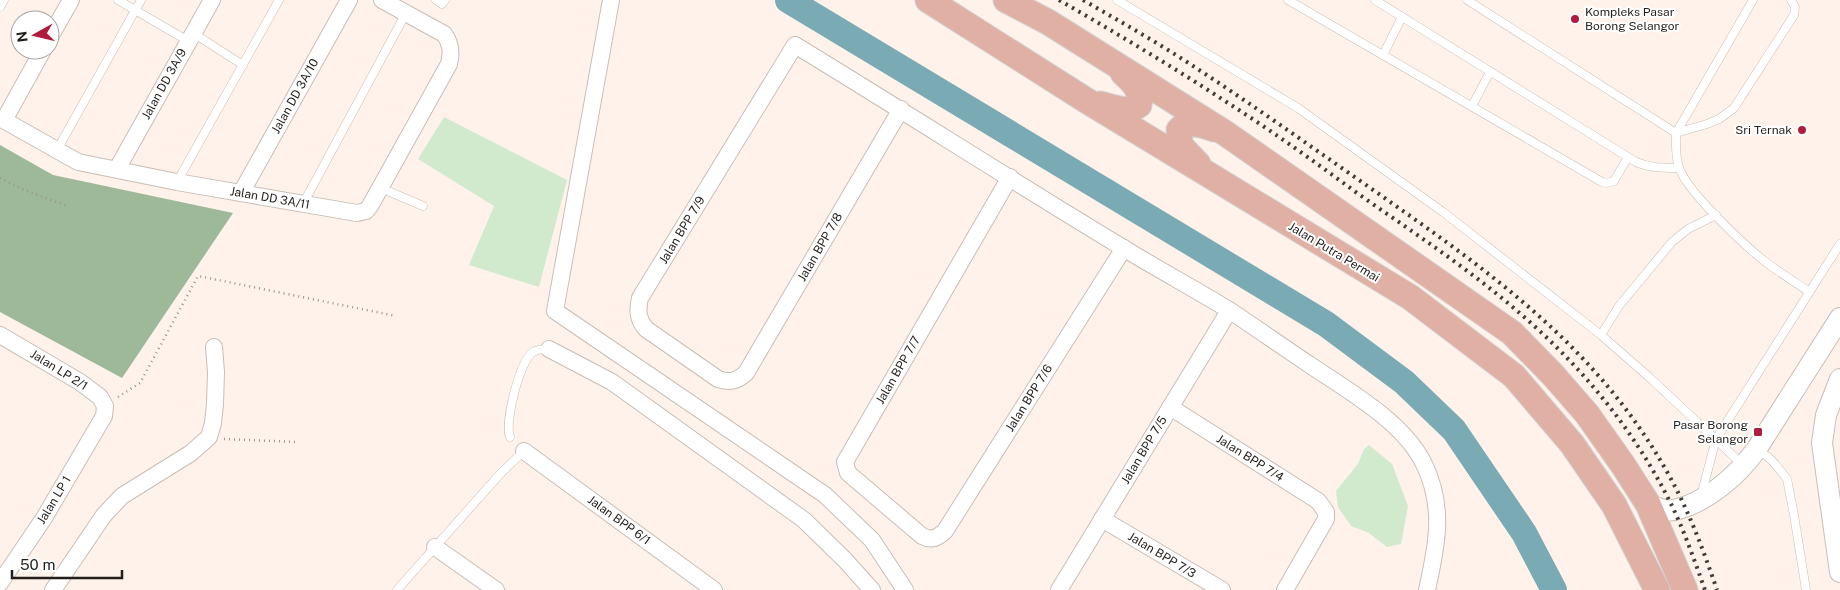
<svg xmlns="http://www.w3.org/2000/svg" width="1840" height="590" font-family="'Public Sans',sans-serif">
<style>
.green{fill:#d1eacd}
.forest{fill:#9eb999}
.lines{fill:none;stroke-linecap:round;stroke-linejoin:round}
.river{stroke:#7aabb4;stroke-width:26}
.service-casing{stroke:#c9bdb6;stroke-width:9}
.minor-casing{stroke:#c9bdb6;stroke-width:18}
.tertiary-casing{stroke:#c9bdb6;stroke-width:22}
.primary-casing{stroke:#d3d2d1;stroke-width:27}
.path{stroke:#9b938d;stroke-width:2.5;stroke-dasharray:1 4;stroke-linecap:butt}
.service{stroke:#fff;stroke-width:8}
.minor{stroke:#fff;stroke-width:16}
.tertiary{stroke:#fff;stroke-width:20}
.primary{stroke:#e0b0a4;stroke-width:25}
.rail{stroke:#413c38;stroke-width:4;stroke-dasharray:2.5 5;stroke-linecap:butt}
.poi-dot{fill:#b01c3e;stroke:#fff;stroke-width:2}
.labels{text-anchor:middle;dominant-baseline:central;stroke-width:4;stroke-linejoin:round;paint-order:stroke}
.poi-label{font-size:12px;fill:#221e1b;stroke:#fff;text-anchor:end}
.street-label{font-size:12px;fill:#221e1b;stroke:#fff}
</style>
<rect width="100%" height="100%" fill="#fef2ea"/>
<g class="green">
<polygon points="444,117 567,180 539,287 469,265 494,206 418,159"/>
<polygon points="1369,445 1392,464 1408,506 1401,544 1387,547 1369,533 1351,526 1338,507 1336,491 1358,464 1364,449"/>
</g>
<polygon class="forest" points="0,145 53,175 233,213 122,378 0,312"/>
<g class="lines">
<polyline class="river" points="788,0 1326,324 1404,382 1454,430 1524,533 1554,590"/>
<defs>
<g id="service">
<polyline points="118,0 188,41"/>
<polyline points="436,0 442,4 445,0"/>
<polyline points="1117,0 1298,108 1443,212 1601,335 1649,377 1743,465"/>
<polyline points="1288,0 1602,182 1606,183 1614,181 1628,157"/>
<path d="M1375,0L1636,162C1650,168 1663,168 1679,168"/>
<path d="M1467,0L1676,133C1676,145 1675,156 1679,167C1686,191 1746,247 1767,263C1780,273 1795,282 1808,291"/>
<polyline points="1753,0 1676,133 1707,124 1719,119 1734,108 1794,15 1795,7 1791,0"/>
<polyline points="0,7 4,0"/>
<polyline points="193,33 243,65"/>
<polyline points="1383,55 1402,17"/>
<polyline points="1472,106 1490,72"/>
<polyline points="57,150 141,0"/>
<polyline points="177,182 279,0"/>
<polyline points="381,188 423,206"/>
<polyline points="303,204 406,13"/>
<polyline points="1601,335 1619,306 1672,242 1688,229 1716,215"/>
<path d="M510,437C504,423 520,360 533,352C538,349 543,349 549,349"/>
<polyline points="1756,450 1767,456 1775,464 1787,479 1794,515 1806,590"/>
<polyline points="1701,496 1716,439 1840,244"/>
<polyline points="397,590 500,474 524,451"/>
</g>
<g id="minor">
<polyline points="611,0 555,311 825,495 872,540 905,590"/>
<polyline points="50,37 71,0"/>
<path d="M901,109L746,373C737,381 730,383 718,379L646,329C638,320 637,311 640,298L795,45C905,112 1014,182 1125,249C1159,270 1195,289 1229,310C1256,328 1283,347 1310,365C1347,390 1404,422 1424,464C1445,507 1437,545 1427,590"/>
<path d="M0,118L78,162L177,182L357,213L366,211L370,206L449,64C452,52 451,43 444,34L382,0"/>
<polyline points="4,120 43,50"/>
<polyline points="117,169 212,0"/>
<path d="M1010,177L845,462L848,473L922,536C932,541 937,538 945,531L1124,248"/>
<polyline points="241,193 349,0"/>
<polyline points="0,335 80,382 100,397 105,406 104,416 44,518 0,583"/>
<polyline points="549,349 612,382 804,520 845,560 872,590"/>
<polyline points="1170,407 1318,501 1326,512 1326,519 1285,590"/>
<polyline points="524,451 714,590"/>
<polyline points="1102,519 1222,590"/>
<polyline points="435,547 496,590"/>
<polyline points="53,590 104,515 122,496 191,453 209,437 213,423 215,404 216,372 214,347"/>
<polyline points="1059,590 1229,311"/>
</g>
<g id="tertiary">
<polyline points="1840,379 1826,415 1822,443 1840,572"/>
<path d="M1648,504C1655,507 1666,512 1674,510C1706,503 1737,476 1756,450L1840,318"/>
</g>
<g id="primary">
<polyline points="928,0 1084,99 1410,297 1514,376 1572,444 1614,505 1657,590"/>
<polyline points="1006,0 1048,22 1225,133 1512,333 1553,375 1587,414 1623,465 1648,504 1685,590"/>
<path d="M1100,104C1113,107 1127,114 1139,105C1142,90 1133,82 1123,73"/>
<path d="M1198,164L1180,145L1179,130C1188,119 1203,125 1214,129"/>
</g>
</defs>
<use href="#service" class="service-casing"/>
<use href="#minor" class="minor-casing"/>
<use href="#tertiary" class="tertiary-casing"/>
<use href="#primary" class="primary-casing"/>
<g class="path">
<polyline points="0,178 22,189 67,206"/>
<polyline points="118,397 140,383 198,276 396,316"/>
<polyline points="224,439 297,442"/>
</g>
<use href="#service" class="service"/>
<use href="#minor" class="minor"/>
<use href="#tertiary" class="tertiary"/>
<use href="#primary" class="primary"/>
<g class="rail">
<path d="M1059,0C1116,33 1173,67 1228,103C1272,131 1315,162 1357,193C1414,233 1472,271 1523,316C1584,369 1637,434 1672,506C1685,533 1695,562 1705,590"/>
<path d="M1083,0C1119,21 1155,41 1190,64C1247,101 1303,141 1359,180C1481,266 1597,343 1671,479C1690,514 1704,552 1717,590"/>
</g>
</g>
<g class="poi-dot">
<circle cx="1575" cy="19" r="5"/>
<circle cx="1802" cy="130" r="5"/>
<rect x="1753" y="427" width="10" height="10" rx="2.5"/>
</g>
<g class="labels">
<g class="poi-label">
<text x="1585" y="12" text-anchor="start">Kompleks Pasar<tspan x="1585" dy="14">Borong Selangor</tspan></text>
<text x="1792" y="130">Sri Ternak</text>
<text x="1748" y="425">Pasar Borong<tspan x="1748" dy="14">Selangor</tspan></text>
</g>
<g class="street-label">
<text transform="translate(164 84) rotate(-61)">Jalan DD 3A/9</text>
<text transform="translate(295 96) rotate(-61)">Jalan DD 3A/10</text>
<text transform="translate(270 198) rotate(10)">Jalan DD 3A/11</text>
<text transform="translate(682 230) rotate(-59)">Jalan BPP 7/9</text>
<text transform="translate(820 247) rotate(-60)">Jalan BPP 7/8</text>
<text transform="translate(1334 252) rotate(31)">Jalan Putra Permai</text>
<text transform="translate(59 370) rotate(32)">Jalan LP 2/1</text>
<text transform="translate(898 370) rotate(-60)">Jalan BPP 7/7</text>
<text transform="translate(1029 398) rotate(-58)">Jalan BPP 7/6</text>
<text transform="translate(1144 450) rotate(-59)">Jalan BPP 7/5</text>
<text transform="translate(1250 458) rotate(32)">Jalan BPP 7/4</text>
<text transform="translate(54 500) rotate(-59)">Jalan LP 1</text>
<text transform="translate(619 520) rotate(36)">Jalan BPP 6/1</text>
<text transform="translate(1162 555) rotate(31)">Jalan BPP 7/3</text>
</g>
</g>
<g transform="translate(35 35) rotate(262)"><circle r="24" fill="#ffffff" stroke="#a7a5a4"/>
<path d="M0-4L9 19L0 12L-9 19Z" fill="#b01c3e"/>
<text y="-8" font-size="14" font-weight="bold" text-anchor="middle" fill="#221e1b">N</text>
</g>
<path d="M12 570v8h110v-8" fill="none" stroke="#221e1b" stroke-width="2.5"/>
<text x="20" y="570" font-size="15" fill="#221e1b" stroke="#ffffff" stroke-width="4" paint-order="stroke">50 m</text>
</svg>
